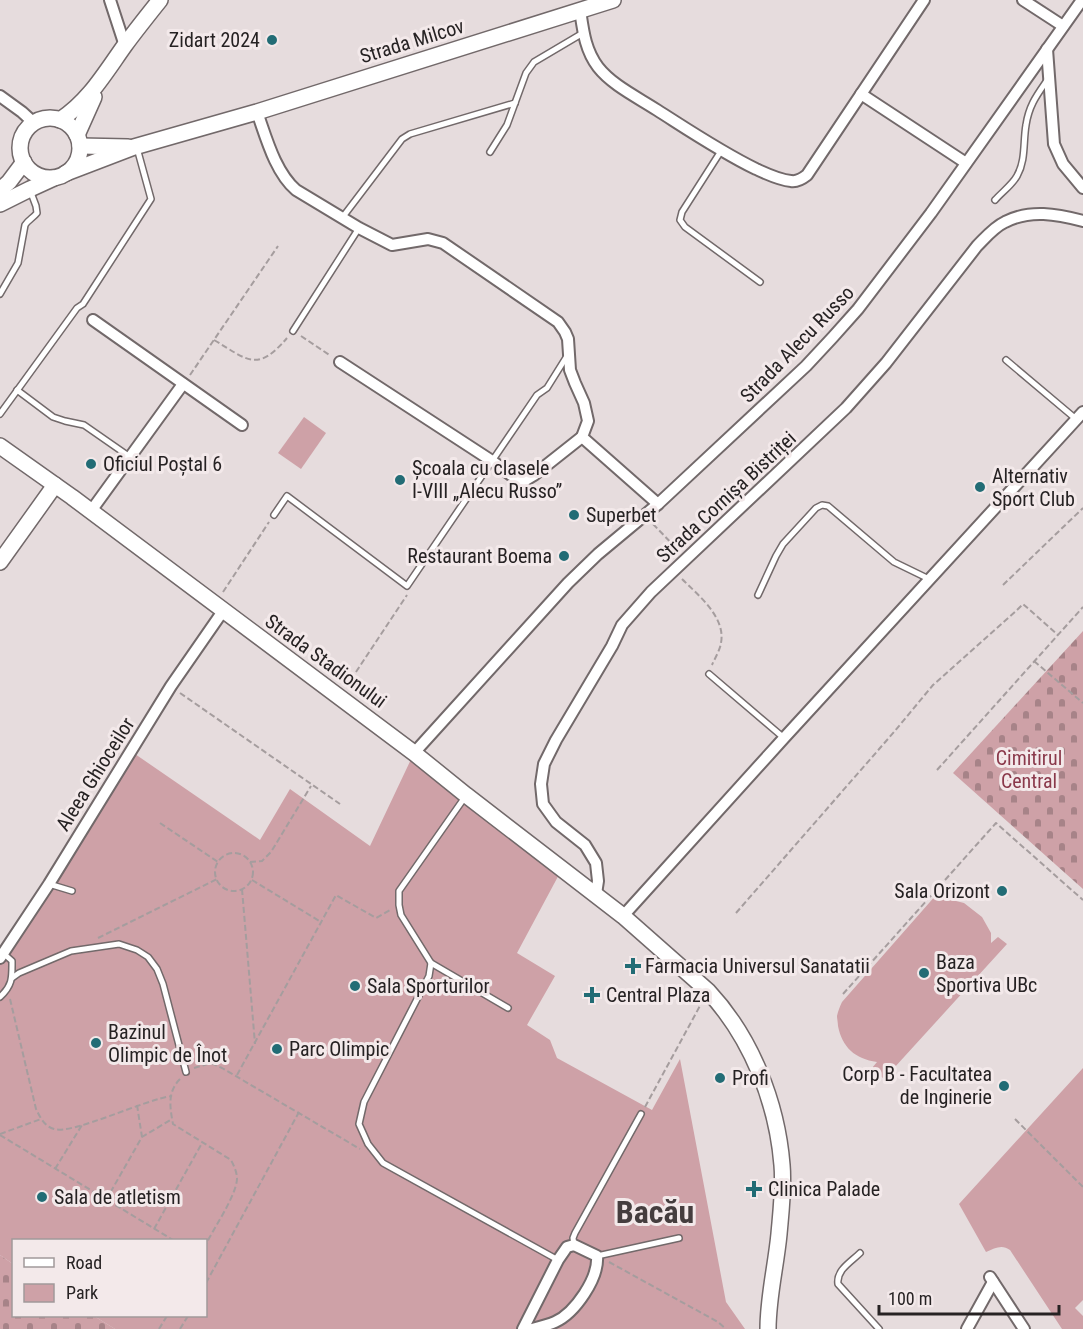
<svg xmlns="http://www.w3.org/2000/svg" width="1083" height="1329" font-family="'Roboto Condensed',sans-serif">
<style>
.cemetery{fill:url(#cemetery-stones)}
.park{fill:#cea1a7}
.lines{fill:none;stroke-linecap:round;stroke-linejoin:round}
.lane-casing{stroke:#72696a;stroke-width:8}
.street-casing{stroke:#72696a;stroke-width:14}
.secondary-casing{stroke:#72696a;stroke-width:18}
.path{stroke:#a59d9e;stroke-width:2;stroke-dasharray:6 3;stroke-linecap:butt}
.lane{stroke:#fff;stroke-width:5}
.street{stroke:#fff;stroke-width:10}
.secondary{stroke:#fff;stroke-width:15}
.poi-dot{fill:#226c75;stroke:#f3e9ea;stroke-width:2}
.labels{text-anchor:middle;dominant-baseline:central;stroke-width:6;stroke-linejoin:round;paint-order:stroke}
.poi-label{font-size:20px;fill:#262223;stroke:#f3e9ea;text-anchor:start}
.street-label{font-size:20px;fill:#262223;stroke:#f3e9ea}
.park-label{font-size:20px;fill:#8a394b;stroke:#f3e9ea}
.town-label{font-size:32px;font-weight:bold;fill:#453d3e;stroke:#f3e9ea}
</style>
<defs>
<pattern id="cemetery-stones" width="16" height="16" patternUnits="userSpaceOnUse" patternTransform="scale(1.5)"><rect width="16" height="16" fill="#cea1a7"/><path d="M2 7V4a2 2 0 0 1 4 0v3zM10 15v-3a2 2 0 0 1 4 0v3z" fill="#a78388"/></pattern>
</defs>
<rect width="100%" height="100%" fill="#e6dcdd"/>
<g class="cemetery">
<polygon points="1083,631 1083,889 953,773"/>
<polygon points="0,1255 13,1264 14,1316 94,1316 115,1329 0,1329"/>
</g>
<g class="park">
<polygon points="304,417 326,433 301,469 278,453"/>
<polygon points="414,753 562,869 517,953 555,976 527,1025 550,1040 557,1058 652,1110 680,1059 726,1302 745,1329 115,1329 94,1316 206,1316 206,1240 14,1240 13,1264 0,1255 0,958 135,754 260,840 290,789 370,846"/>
<path d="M944,886L950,892L944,898L964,903L982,917L991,933V943L998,937L1007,944L884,1079L872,1068L877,1062C855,1059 842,1047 838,1026C838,1023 837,1018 837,1016C838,1011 840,1006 842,1002Z"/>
<path d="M1083,1068V1300L1075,1308L1083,1316V1329H1062L1010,1250C1002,1244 995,1248 986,1252L959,1204Z"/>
</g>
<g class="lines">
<defs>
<g id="lane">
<polyline points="721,151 682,212 680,220 685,227 760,282"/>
<polyline points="490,152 507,125 526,73 534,62 583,33"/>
<path d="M995,200C1002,192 1012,185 1017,176C1026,160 1023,142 1026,125C1029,105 1037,95 1048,79"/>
<polyline points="342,218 402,139 410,134 515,103"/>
<path d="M0,294L18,263L25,225C28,220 33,218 37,213L36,206L30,190"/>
<polyline points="293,331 359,228"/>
<polyline points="1006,360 1076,419"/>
<polyline points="17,390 53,417 65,421 84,425 130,457"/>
<polyline points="0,414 77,308 83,304 151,199 137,148"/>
<polyline points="274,515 287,496 407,586 537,395 547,388 567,356"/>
<polyline points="758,595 776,556 783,544 816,508 822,505 828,506 894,562 929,579"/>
<polyline points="709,674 784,738"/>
<polyline points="465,797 399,891 399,905 401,915 431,963 429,976 364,1102 359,1124 368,1144 383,1163 558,1260"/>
<polyline points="49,884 72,891"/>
<polyline points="431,963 508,1008"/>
<polyline points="12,978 19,973 71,951 119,944 137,950 148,957 157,969 163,984 186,1072"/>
<path d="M0,997C13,985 12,977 12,961L3,953"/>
<polyline points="574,1245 573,1238 575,1233 641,1114"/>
<path d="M860,1253C851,1262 836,1270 838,1284L879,1329"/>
<polyline points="597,1256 679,1238"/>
</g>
<g id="street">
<polyline points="110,0 125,46"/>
<polyline points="1023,0 1063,26"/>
<path d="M580,10C583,30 585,50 598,67C612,85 637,97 657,110C690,131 721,152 756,169C767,174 779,180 791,181C797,182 802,179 807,175L924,0"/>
<polyline points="1047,49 1054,144 1063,164 1083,188"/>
<polyline points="861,94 966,163"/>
<polyline points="0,96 22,112 34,123"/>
<path d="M257,112C266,137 275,172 296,190L359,228L392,245L428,239L443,243L558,322L565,332L568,339L570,370L575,383L584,403L588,421L582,437L658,504"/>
<polyline points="93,320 242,425"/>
<polyline points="340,362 492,461 511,475 524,481 534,475 582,437"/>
<polyline points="91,511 183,384"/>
<polyline points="414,753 568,583 598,554 658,504 806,366 833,337 858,309 931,213 1082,0"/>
<path d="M596,894L598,881L596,863L585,845L556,822L543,804L541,784L544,764L556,740L612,646L622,625L651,592L846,408L886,363L977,246C985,238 994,227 1005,222C1030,209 1057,214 1083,221"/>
<polyline points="623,916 784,738 1083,412"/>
<polyline points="0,958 49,884 171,686 223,611"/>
<polyline points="990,1277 1024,1329"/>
<path d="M523,1329L558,1260L567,1247L574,1245L597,1256C599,1278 575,1313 555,1322C548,1325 540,1327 532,1329"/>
<polyline points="967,1329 993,1282"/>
</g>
<g id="secondary">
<circle cx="50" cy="148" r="30"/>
<path d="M60,120C89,101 105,73 125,45C136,30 148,15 160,0"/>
<polyline points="77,135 94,97"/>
<polyline points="80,146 128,147"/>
<polyline points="66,173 134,147 257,112 613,0"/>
<polyline points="0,190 9,182 24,162"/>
<polyline points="0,204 30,189 54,178"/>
<path d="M0,446L72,497L414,753L466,795L623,916L708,991C751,1037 777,1102 782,1165C784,1187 781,1211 779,1234C776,1266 768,1297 768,1329"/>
<polyline points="0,562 55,485"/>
</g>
</defs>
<use href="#lane" class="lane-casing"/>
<use href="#street" class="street-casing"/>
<use href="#secondary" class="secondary-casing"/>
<g class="path">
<polyline points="301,336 331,356"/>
<path d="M214,340C248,360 257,373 287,338"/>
<polyline points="190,375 278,246"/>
<polyline points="653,524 678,550"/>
<path d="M682,579C698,595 726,617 721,643C720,650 715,658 712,665"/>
<polyline points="1003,585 1083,508"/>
<polyline points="223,592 269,522"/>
<polyline points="1034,661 1083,703"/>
<polyline points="346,687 407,595"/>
<polyline points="180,693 340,804"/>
<polyline points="937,770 1083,607"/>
<polyline points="160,823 218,862"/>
<circle cx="234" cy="872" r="19"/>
<polyline points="250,862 262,861 271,852 311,786"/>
<polyline points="252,880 321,922"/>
<polyline points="242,889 255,1044"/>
<polyline points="736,913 894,732 933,685 1016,611 1023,604 1058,635"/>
<polyline points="98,938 217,879"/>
<polyline points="843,994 996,823 1083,900"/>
<path d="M10,999L36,1109C40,1117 44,1126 54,1129C72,1135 146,1099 172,1096"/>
<polyline points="194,1068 211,1063 222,1068 360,1149"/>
<polyline points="237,1075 336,895 376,918 392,909"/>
<path d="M180,1079C167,1092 170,1108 173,1124L231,1160C234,1166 237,1172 237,1179C236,1196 214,1228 206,1244"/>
<polyline points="137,1105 142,1137"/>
<polyline points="645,1107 701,1004"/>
<polyline points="1015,1119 1083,1187"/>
<polyline points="0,1134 41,1119"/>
<polyline points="0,1135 173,1240"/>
<polyline points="55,1169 82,1125"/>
<polyline points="106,1200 142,1137 172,1119"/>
<polyline points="154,1229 202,1143"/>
<polyline points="609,1262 718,1322 726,1329"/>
<polyline points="206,1283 299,1112"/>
<polyline points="159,1329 167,1316"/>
<polyline points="180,1329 188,1316"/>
</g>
<use href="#lane" class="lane"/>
<use href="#street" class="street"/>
<use href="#secondary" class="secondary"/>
</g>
<g class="poi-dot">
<circle cx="272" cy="40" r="6"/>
<circle cx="91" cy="464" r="6"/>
<circle cx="400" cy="480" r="6"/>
<circle cx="980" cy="487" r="6"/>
<circle cx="574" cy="515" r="6"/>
<circle cx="564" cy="556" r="6"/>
<circle cx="1002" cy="891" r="6"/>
<path d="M630 957h6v6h6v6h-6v6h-6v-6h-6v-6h6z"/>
<circle cx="924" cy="973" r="6"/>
<circle cx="355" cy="986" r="6"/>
<path d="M589 986h6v6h6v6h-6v6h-6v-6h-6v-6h6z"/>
<circle cx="96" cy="1043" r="6"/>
<circle cx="277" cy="1049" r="6"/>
<circle cx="720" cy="1078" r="6"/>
<circle cx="1004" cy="1086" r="6"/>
<path d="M751 1180h6v6h6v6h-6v6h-6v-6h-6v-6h6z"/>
<circle cx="42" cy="1197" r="6"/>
</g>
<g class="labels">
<g class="poi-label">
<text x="260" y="40" text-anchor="end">Zidart 2024</text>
<text x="103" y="464">Oficiul Poștal 6</text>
<text x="412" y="468">Școala cu clasele<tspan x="412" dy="23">I-VIII „Alecu Russo”</tspan></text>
<text x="992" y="476">Alternativ<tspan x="992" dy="23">Sport Club</tspan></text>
<text x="586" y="515">Superbet</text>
<text x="552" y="556" text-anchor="end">Restaurant Boema</text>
<text x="990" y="891" text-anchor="end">Sala Orizont</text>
<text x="936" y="962">Baza<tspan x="936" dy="23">Sportiva UBc</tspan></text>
<text x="645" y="966">Farmacia Universul Sanatatii</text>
<text x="367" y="986">Sala Sporturilor</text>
<text x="606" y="995">Central Plaza</text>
<text x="108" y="1032">Bazinul<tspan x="108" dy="23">Olimpic de Înot</tspan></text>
<text x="289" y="1049">Parc Olimpic</text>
<text x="992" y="1074" text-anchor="end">Corp B - Facultatea<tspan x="992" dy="23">de Inginerie</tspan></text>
<text x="732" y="1078">Profi</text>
<text x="768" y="1189">Clinica Palade</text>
<text x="54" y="1197">Sala de atletism</text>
</g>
<g class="street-label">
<text transform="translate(412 41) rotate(-17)">Strada Milcov</text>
<text transform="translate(797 344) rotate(-46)">Strada Alecu Russo</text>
<text transform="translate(726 497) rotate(-43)">Strada Cornișa Bistriței</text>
<text transform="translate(326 661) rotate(36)">Strada Stadionului</text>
<text transform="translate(95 774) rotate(-58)">Aleea Ghioceilor</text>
</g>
<g class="park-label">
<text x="1029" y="758">Cimitirul<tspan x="1029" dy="23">Central</tspan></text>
</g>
<g class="town-label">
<text x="655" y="1212">Bacău</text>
</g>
</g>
<rect x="12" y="1239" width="195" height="78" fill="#f3e9ea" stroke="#a1999a" stroke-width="1.5"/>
<rect x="24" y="1258" width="30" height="9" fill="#ffffff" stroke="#a1999a" stroke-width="1.5"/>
<text x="66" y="1269" font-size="18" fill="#262223">Road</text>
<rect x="24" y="1284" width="30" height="18" fill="#cea1a7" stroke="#a1999a" stroke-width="1.5"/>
<text x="66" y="1299" font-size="18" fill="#262223">Park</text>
<path d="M879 1305v9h180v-9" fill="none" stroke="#262223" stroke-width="3"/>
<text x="888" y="1305" font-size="18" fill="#262223" stroke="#f3e9ea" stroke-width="4.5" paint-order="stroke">100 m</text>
</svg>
